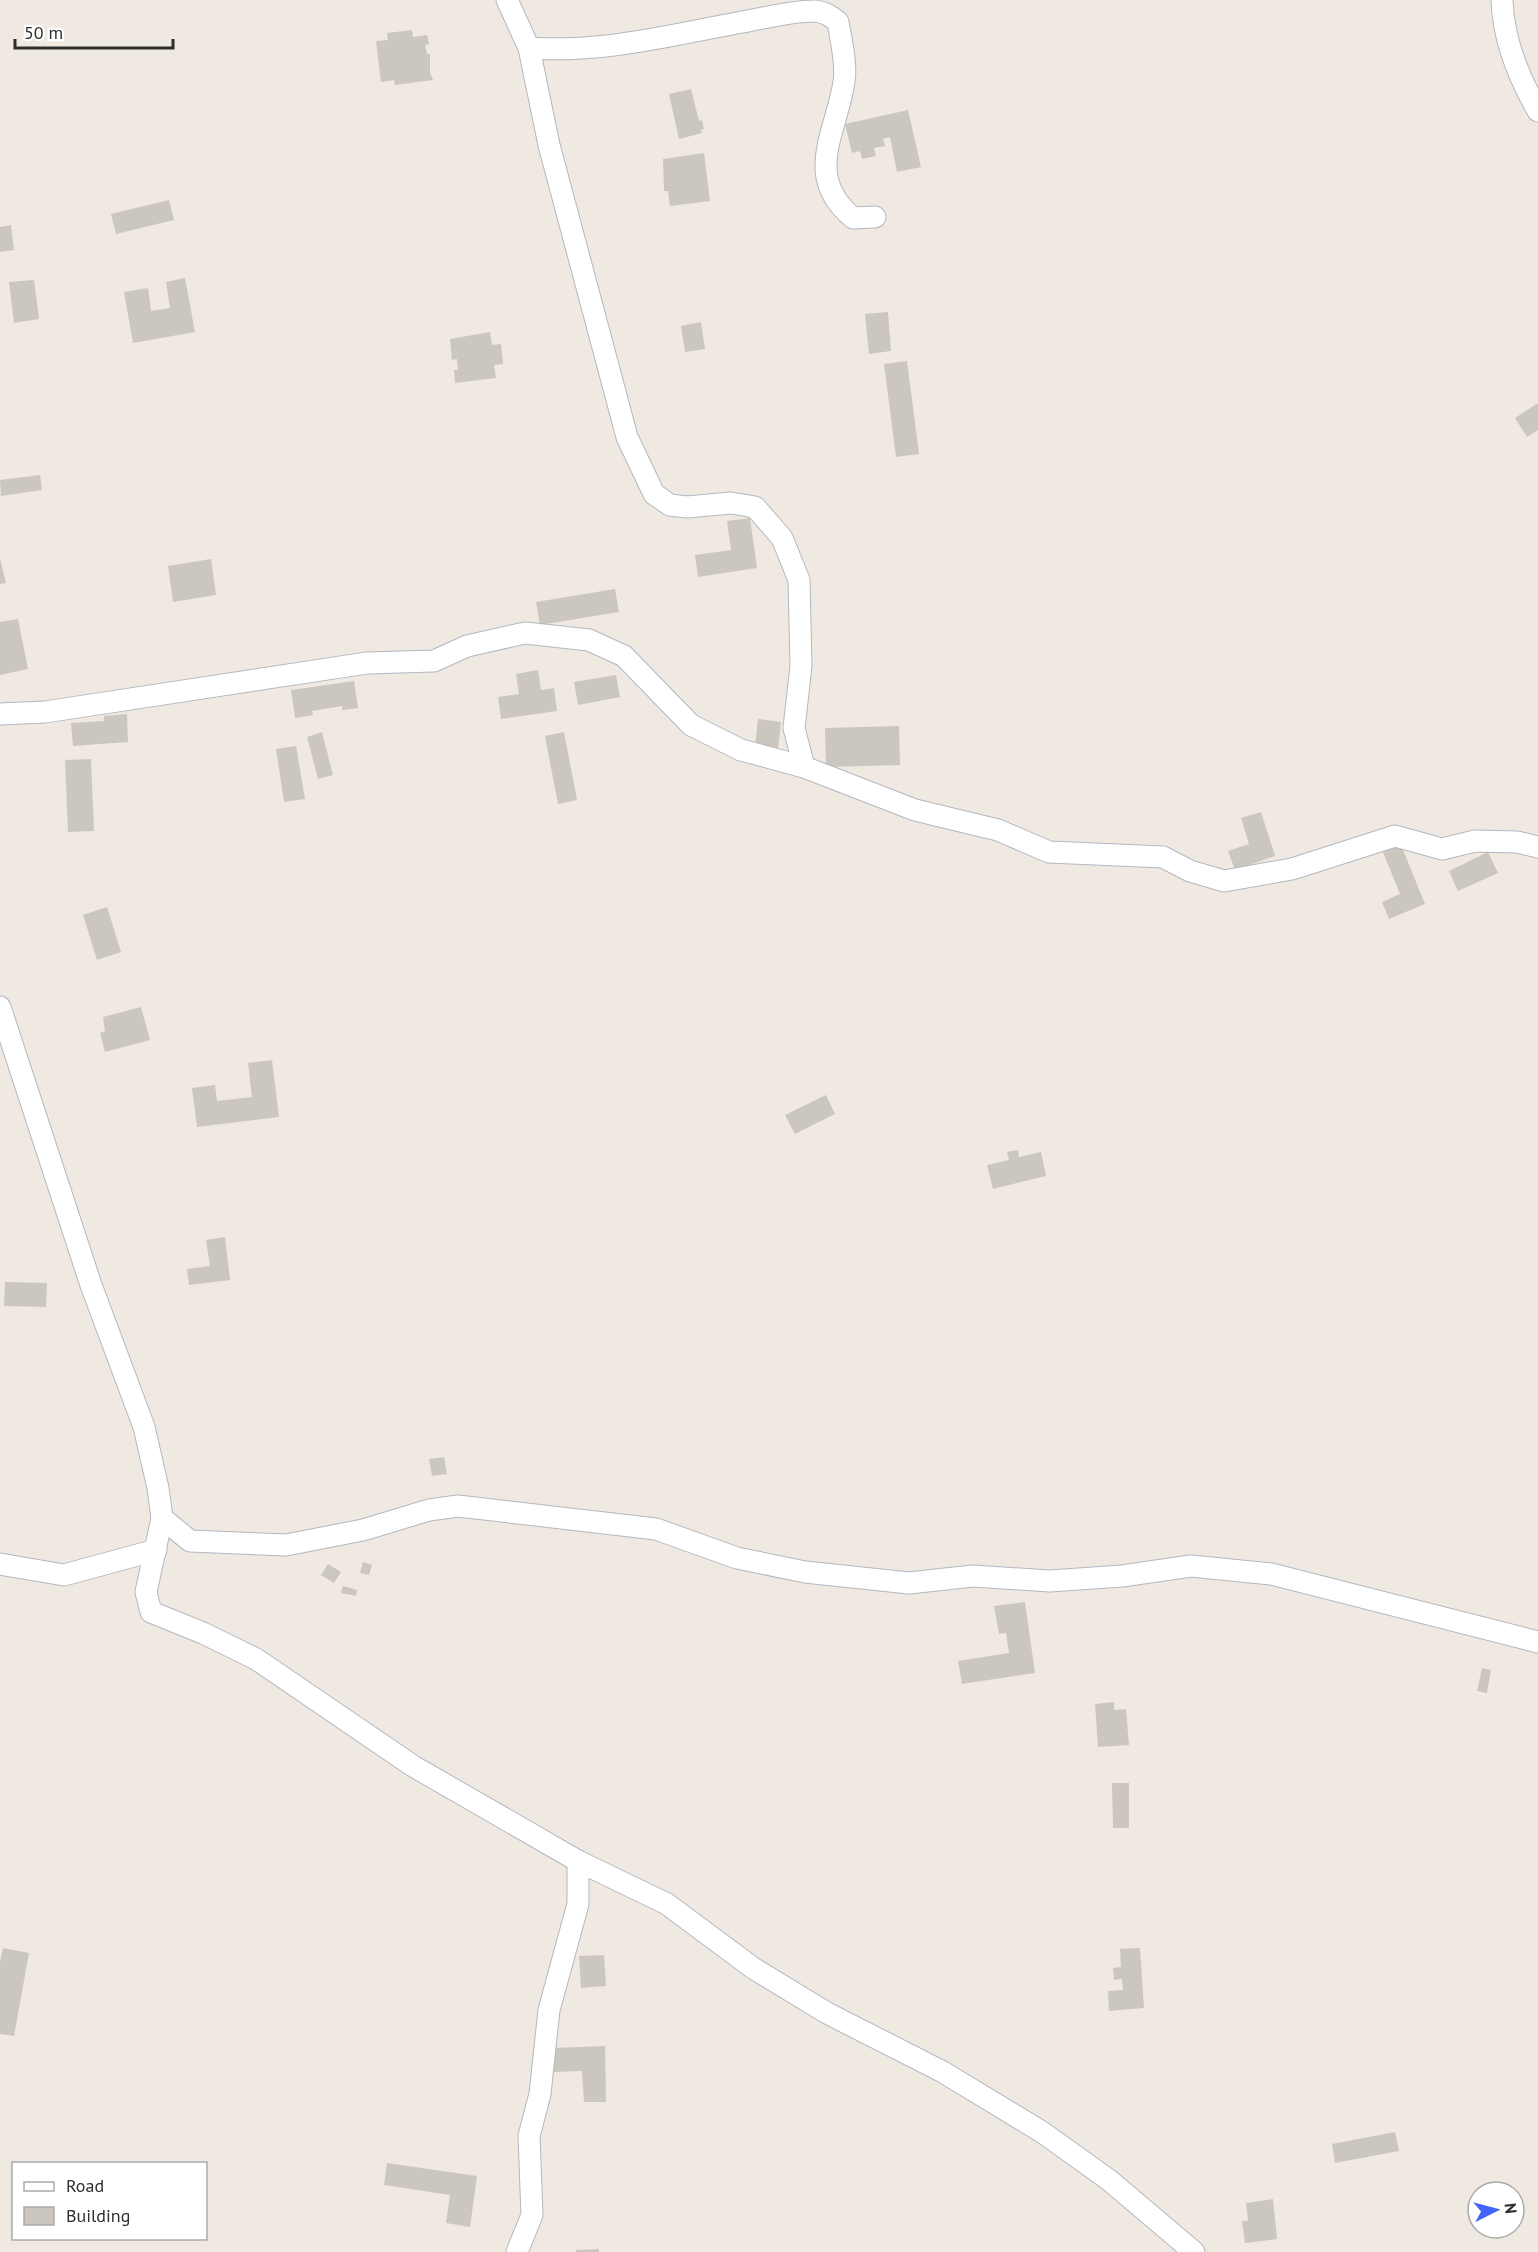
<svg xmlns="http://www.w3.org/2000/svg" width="1538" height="2252" font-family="'PT Sans',sans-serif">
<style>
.building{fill:#cbc7bf}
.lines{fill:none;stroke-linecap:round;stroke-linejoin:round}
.minor-casing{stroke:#b4b7c1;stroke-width:23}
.minor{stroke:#fff;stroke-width:21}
</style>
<rect width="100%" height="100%" fill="#efe9e1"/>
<g class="building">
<polygon points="412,30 413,37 427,35 429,44 425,45 427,54 430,54 430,73 433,80 395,85 394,80 381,82 376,41 388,40 387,33"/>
<polygon points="691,89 699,121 702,120 704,129 701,130 702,133 679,139 669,94"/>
<polygon points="908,110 921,167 897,172 890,137 883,139 885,146 874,148 876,156 862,159 860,151 852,153 845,124"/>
<polygon points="704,153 710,201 670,206 668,191 664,191 663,159"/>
<polygon points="169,200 174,220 116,234 111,214"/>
<polygon points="11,225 14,250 0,252 0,227"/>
<polygon points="185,278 195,332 133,343 124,292 148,288 151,311 170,308 166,282"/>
<polygon points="34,280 39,319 14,323 9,282"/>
<polygon points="888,312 891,351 869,354 865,314"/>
<polygon points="701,322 705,349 685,352 681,326"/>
<polygon points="490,332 492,345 501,344 503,364 494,365 496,378 455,383 454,370 458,370 457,359 452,360 450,339"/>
<polygon points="907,361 919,454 896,457 884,364"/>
<polygon points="1538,403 1538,430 1527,437 1515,418"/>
<polygon points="40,475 42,490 1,496 0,480"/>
<polygon points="750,518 757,568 698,577 695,555 731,550 727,521"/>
<polygon points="0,558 6,583 0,584"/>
<polygon points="211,559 216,595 173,602 168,566"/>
<polygon points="615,589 619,612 540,625 536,602"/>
<polygon points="18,619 28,669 0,675 0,622"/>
<polygon points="538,670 541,690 554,688 557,711 501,719 498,697 519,694 516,674"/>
<polygon points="616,675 620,697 578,705 574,682"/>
<polygon points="354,681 358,708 342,710 342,706 312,711 313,715 295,718 291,690"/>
<polygon points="127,714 128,742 73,746 71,723 104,721 104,716"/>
<polygon points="758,719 781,722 778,749 755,746"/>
<polygon points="899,726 900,765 826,767 825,728"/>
<polygon points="322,732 333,775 318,779 307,737"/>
<polygon points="564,732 577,800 558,804 545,736"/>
<polygon points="296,746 305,799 284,802 276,749"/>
<polygon points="91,759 94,831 68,832 65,760"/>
<polygon points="1261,812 1275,856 1235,870 1228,851 1249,844 1241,818"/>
<polygon points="1401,845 1425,904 1389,919 1382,902 1400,894 1383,852"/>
<polygon points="1488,852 1498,873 1458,891 1449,871"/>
<polygon points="107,907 121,952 97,960 83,915"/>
<polygon points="141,1007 150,1040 105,1052 100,1033 105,1031 103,1017"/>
<polygon points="272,1060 279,1117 197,1127 192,1088 215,1085 217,1101 252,1097 248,1063"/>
<polygon points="826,1095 835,1114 795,1134 785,1115"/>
<polygon points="1018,1150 1019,1157 1041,1152 1046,1176 993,1189 987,1165 1009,1160 1007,1152"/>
<polygon points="225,1237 230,1280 189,1285 187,1269 210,1266 206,1240"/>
<polygon points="5,1282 47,1283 46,1307 4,1306"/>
<polygon points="444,1457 447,1474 432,1476 429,1459"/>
<polygon points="363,1562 372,1565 369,1575 360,1573"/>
<polygon points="328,1564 341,1572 334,1583 321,1575"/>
<polygon points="343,1586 357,1590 356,1596 341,1593"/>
<polygon points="1025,1602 1035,1673 962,1684 958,1661 1009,1653 1006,1633 999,1634 994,1606"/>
<polygon points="1482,1668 1491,1670 1487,1693 1477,1691"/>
<polygon points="1114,1702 1114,1710 1126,1709 1129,1745 1098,1747 1095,1704"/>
<polygon points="1112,1783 1129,1783 1129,1828 1113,1828"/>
<polygon points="3,1948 29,1953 14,2036 0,2034 0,1962"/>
<polygon points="1140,1948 1144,2008 1109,2011 1108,1991 1123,1990 1122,1979 1114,1980 1113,1968 1121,1967 1120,1949"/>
<polygon points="604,1955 606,1986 581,1988 579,1956"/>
<polygon points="605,2046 606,2102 584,2102 582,2071 552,2072 551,2048"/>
<polygon points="1395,2132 1399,2151 1335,2163 1332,2144"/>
<polygon points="387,2163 477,2176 470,2227 446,2223 450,2195 384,2185"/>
<polygon points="1273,2199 1277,2239 1245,2243 1242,2221 1248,2221 1246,2203"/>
<polygon points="599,2249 599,2252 576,2252 576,2250"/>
</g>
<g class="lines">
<defs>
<g id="minor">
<polyline points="507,0 529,48 549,145 627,437 654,494 670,505 687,507 731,503 755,507 782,538 799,580 801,666 794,728 804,767"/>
<path d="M1502,0C1503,38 1519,78 1538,111"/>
<path d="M529,48C600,53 668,36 737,23C762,19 789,11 814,11C825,12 831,16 838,22C841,40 847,64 844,82C836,134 803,176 853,218L875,217"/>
<polyline points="0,714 45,712 367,663 434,661 467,646 525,633 589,640 624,656 691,725 741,750 804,767 915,810 998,830 1049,852 1163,857 1190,871 1224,881 1292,869 1395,836 1442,849 1475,841 1517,842 1538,847"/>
<polyline points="0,1007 91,1285 144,1427 158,1488 162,1518 146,1592 151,1612 203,1633 256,1659 413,1766 578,1861 667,1904 753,1968 827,2013 943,2072 1042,2132 1109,2180 1194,2252"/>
<polyline points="162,1518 190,1541 286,1545 363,1530 429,1510 458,1506 656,1529 737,1558 805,1572 909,1583 973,1576 1050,1581 1122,1576 1191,1566 1271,1574 1538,1642"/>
<polyline points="0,1564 64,1575 156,1550"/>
<polyline points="517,2252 532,2215 529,2136 540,2094 549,2010 578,1904 578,1861"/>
</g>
</defs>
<use href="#minor" class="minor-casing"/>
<use href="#minor" class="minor"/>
</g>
<rect x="12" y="2162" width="195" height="78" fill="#ffffff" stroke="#ababab" stroke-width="1.5"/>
<rect x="24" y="2182" width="30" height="9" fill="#ffffff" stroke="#ababab" stroke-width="1.5"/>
<text x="66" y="2192" font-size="18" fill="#2e2e2e">Road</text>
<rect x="24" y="2207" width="30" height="18" fill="#cbc7bf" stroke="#ababab" stroke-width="1.5"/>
<text x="66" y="2222" font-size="18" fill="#2e2e2e">Building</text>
<g transform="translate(1496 2210) rotate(84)"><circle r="28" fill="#ffffff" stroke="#ababab" stroke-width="1.5"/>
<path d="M0-4.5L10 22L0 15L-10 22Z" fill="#4264fb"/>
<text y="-9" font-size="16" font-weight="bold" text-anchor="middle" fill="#2e2e2e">N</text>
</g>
<path d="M15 39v9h158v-9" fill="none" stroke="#2e2e2e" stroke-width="3"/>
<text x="24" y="39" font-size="18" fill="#2e2e2e" stroke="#ffffff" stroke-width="4.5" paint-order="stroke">50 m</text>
</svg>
